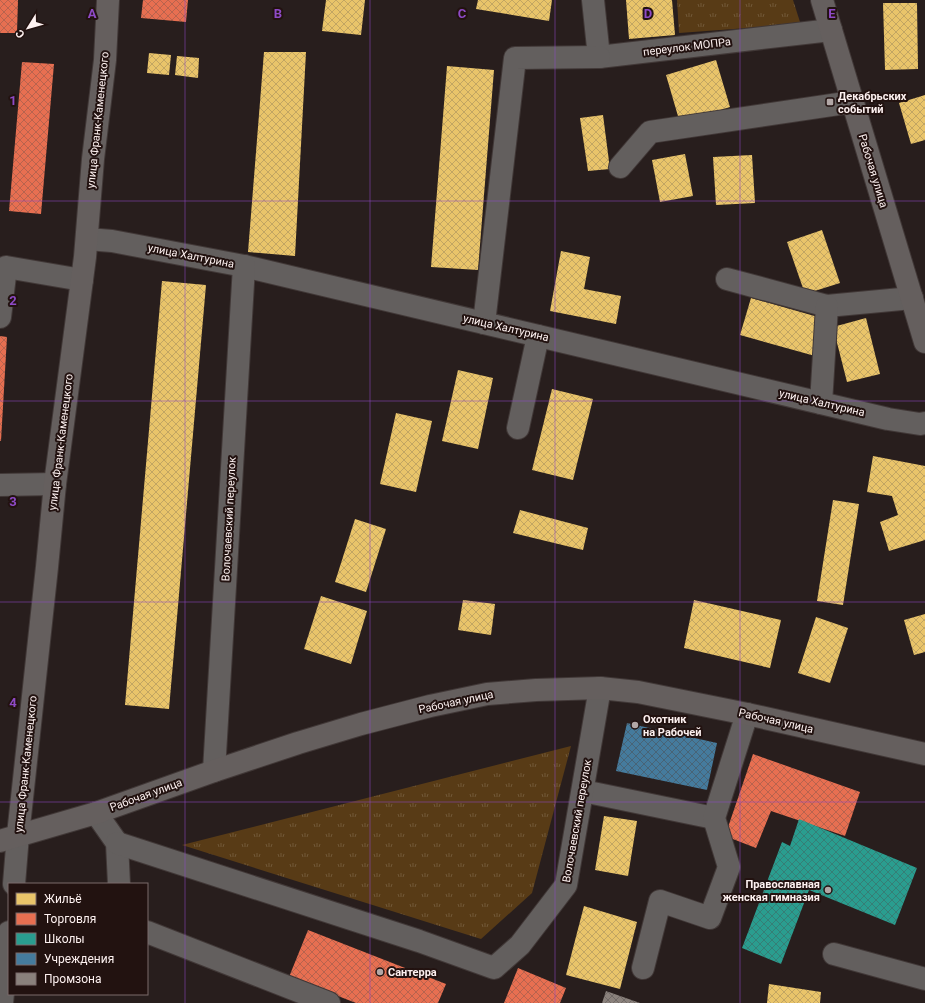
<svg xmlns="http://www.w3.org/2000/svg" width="925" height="1003" font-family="Roboto,sans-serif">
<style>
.grass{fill:url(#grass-tufts)}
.homes{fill:url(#homes-cross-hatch)}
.shops{fill:url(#shops-cross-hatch)}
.schools{fill:url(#schools-cross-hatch)}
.public{fill:url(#public-cross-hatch)}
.industry{fill:url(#industry-cross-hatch)}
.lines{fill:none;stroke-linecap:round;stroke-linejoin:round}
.minor-casing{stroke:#413837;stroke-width:24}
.major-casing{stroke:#413837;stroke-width:24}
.minor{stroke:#635f5e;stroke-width:22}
.major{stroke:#655f5e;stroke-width:22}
.grid{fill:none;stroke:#8e4ac6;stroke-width:1;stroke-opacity:0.55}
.poi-dot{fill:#b2a7a6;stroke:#221210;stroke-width:1.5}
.labels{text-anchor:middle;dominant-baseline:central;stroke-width:4;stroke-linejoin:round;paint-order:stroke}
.street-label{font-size:11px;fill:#fdf1f0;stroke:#221210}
.poi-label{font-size:11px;font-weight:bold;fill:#fdf1f0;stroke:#221210;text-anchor:start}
.grid-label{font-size:13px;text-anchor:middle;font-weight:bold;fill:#8e4ac6;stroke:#221210;stroke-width:4;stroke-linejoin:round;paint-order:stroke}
</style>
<defs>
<pattern id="grass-tufts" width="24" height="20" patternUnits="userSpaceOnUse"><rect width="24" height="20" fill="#583b16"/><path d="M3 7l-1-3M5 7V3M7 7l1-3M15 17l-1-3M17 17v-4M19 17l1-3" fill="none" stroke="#715838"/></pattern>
<pattern id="homes-cross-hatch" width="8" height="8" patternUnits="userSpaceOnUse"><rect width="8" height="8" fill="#e9c46a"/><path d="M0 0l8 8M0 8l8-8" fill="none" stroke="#c2a562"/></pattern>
<pattern id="shops-cross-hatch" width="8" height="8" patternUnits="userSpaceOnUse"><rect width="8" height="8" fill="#e76f51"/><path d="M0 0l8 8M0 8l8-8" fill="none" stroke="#b8634e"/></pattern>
<pattern id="schools-cross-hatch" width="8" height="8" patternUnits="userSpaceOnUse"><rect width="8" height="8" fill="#2a9d8f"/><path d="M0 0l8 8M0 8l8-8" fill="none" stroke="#367f76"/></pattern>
<pattern id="public-cross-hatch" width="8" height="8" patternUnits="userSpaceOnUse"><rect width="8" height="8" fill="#457b9d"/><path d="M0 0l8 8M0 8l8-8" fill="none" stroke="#486477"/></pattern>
<pattern id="industry-cross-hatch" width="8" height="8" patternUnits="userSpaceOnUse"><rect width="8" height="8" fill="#8a817c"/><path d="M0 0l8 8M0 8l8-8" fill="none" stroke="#716a67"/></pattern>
</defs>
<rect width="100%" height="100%" fill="#281e1d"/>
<g class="grass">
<polygon points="677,0 793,0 800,22 761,27 679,33"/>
<polygon points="571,746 532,893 481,939 182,845"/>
</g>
<g class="homes">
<polygon points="326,0 365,0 361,35 322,31"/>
<polygon points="478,0 552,0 549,21 476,9"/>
<polygon points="626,0 672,0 675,35 629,39"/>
<polygon points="883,3 917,3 918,69 885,70"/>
<polygon points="264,52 306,52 295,256 248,252"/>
<polygon points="149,53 171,55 169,75 147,73"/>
<polygon points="177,56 199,58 198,78 175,75"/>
<polygon points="716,60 730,107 680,123 666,75"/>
<polygon points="447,66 494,70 478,270 431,267"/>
<polygon points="925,95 925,140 911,144 899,103"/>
<polygon points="603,115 610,169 588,171 580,118"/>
<polygon points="685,154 693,196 660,202 652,160"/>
<polygon points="752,155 755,203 716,205 713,157"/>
<polygon points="822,230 840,283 805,294 787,242"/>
<polygon points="561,251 590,257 584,289 621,296 616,324 550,311"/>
<polygon points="162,281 206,285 169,709 125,705"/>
<polygon points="751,298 825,319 815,356 740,335"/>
<polygon points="866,318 880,374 847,382 833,327"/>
<polygon points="458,370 493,378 478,449 442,441"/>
<polygon points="552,389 593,399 573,480 532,470"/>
<polygon points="396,413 432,421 416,492 380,484"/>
<polygon points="873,456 925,466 925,540 889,551 880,522 898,515 892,496 867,492"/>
<polygon points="833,500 859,504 843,605 817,601"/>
<polygon points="520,510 588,528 583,550 513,533"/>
<polygon points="355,519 386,529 366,592 335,582"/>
<polygon points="321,596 367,611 351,664 304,649"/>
<polygon points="463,600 495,604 491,635 458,630"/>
<polygon points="694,600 781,620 770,668 684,648"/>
<polygon points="925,614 925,652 914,655 904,620"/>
<polygon points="816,617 848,628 830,683 798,673"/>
<polygon points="604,816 637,821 628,876 595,870"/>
<polygon points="584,906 637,922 620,989 566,975"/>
<polygon points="769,984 821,992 820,1003 767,1003"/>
</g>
<g class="shops">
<polygon points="0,0 18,0 17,33 0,33"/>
<polygon points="143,0 188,0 186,22 141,18"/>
<polygon points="22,62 54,64 41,214 9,211"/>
<polygon points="0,336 7,337 1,441 0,441"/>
<polygon points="753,754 860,792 845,836 771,811 756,848 725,836"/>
<polygon points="308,930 446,984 438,1003 356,1003 289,977"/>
<polygon points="518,968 566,988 560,1003 504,1003"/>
</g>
<polygon class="schools" points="799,819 917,868 895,925 809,890 781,964 742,948 782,842 790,846"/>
<polygon class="public" points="627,723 717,743 707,790 616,771"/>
<polygon class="industry" points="606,991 640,1003 602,1003"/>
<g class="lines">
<defs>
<g id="minor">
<polyline points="593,0 599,57 831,30"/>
<polyline points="620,167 650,132 852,102"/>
<polyline points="87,239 112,241 244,266 888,419 920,424 925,423"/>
<polyline points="727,279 827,306 912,298"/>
<polyline points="0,317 6,267 82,280"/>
<polyline points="484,323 515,58 599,57"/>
<polyline points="821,403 827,306"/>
<polyline points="518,428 538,336"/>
<polyline points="0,485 55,484"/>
<polyline points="214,771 244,266"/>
<polyline points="583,791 714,818"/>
<polyline points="96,813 117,843 119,884"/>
<polyline points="117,843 419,941 494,968 520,945 566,885 600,688"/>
<polyline points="14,884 18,835"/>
<polyline points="147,932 329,1003"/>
<polyline points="834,954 925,979"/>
<polyline points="643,968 660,901 710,918 729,867 714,818 747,714"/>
<polyline points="2,1003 9,932"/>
</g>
<g id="major">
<polyline points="822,0 925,342"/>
<polyline points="18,835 47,567 55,484 85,257 93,159 105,60 108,0"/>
<polyline points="0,841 96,813 214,771 298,743 361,724 430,706 487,694 536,690 600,688 638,692 747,714 925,754"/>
</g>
</defs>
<use href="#minor" class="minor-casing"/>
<use href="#major" class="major-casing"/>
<use href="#minor" class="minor"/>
<use href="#major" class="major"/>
</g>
<path class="grid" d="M185,0V1003M370,0V1003M555,0V1003M740,0V1003M0,201H925M0,401H925M0,602H925M0,802H925"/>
<g class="poi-dot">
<rect x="826" y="98" width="8" height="8" rx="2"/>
<circle cx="635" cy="725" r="4"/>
<circle cx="828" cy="890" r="4"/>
<circle cx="380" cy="972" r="4"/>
</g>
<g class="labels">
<g class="street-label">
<text transform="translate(687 47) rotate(-7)">переулок МОПРа</text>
<text transform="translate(98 120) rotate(-84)">улица Франк-Каменецкого</text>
<text transform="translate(873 171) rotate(73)">Рабочая улица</text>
<text transform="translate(191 256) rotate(11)">улица Халтурина</text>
<text transform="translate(506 328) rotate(13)">улица Халтурина</text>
<text transform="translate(822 403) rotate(13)">улица Халтурина</text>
<text transform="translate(61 442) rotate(-83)">улица Франк-Каменецкого</text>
<text transform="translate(229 519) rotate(-87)">Волочаевский переулок</text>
<text transform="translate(456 702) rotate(-12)">Рабочая улица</text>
<text transform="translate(776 721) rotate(13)">Рабочая улица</text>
<text transform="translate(26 764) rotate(-84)">улица Франк-Каменецкого</text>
<text transform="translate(146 795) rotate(-20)">Рабочая улица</text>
<text transform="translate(577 821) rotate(-80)">Волочаевский переулок</text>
</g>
<g class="poi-label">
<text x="838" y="96">Декабрьских<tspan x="838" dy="13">событий</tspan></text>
<text x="643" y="719">Охотник<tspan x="643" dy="13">на Рабочей</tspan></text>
<text x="820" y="884" text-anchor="end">Православная<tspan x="820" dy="13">женская гимназия</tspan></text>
<text x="388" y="972">Сантерра</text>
</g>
</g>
<g class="grid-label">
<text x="92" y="18">A</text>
<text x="278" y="18">B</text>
<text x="462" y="18">C</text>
<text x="648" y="18">D</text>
<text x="832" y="18">E</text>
<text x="13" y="105">1</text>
<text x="13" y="305">2</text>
<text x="13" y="506">3</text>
<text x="13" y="707">4</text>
</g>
<rect x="8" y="883" width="140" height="112" fill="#221210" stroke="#7a6b6a"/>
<rect x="16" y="893" width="20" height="12" fill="#e9c46a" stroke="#7a6b6a"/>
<text x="44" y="903" font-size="12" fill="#fdf1f0">Жильё</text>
<rect x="16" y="913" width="20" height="12" fill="#e76f51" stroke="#7a6b6a"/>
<text x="44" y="923" font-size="12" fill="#fdf1f0">Торговля</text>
<rect x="16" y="933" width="20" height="12" fill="#2a9d8f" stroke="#7a6b6a"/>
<text x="44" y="943" font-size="12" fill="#fdf1f0">Школы</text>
<rect x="16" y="953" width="20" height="12" fill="#457b9d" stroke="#7a6b6a"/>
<text x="44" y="963" font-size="12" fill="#fdf1f0">Учреждения</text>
<rect x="16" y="973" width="20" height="12" fill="#8a817c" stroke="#7a6b6a"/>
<text x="44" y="983" font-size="12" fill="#fdf1f0">Промзона</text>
<g transform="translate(28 28) rotate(233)" stroke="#221210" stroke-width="3" paint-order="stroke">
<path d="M0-3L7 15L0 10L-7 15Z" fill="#fdf1f0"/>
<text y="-6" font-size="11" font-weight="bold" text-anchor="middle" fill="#fdf1f0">С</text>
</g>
</svg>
